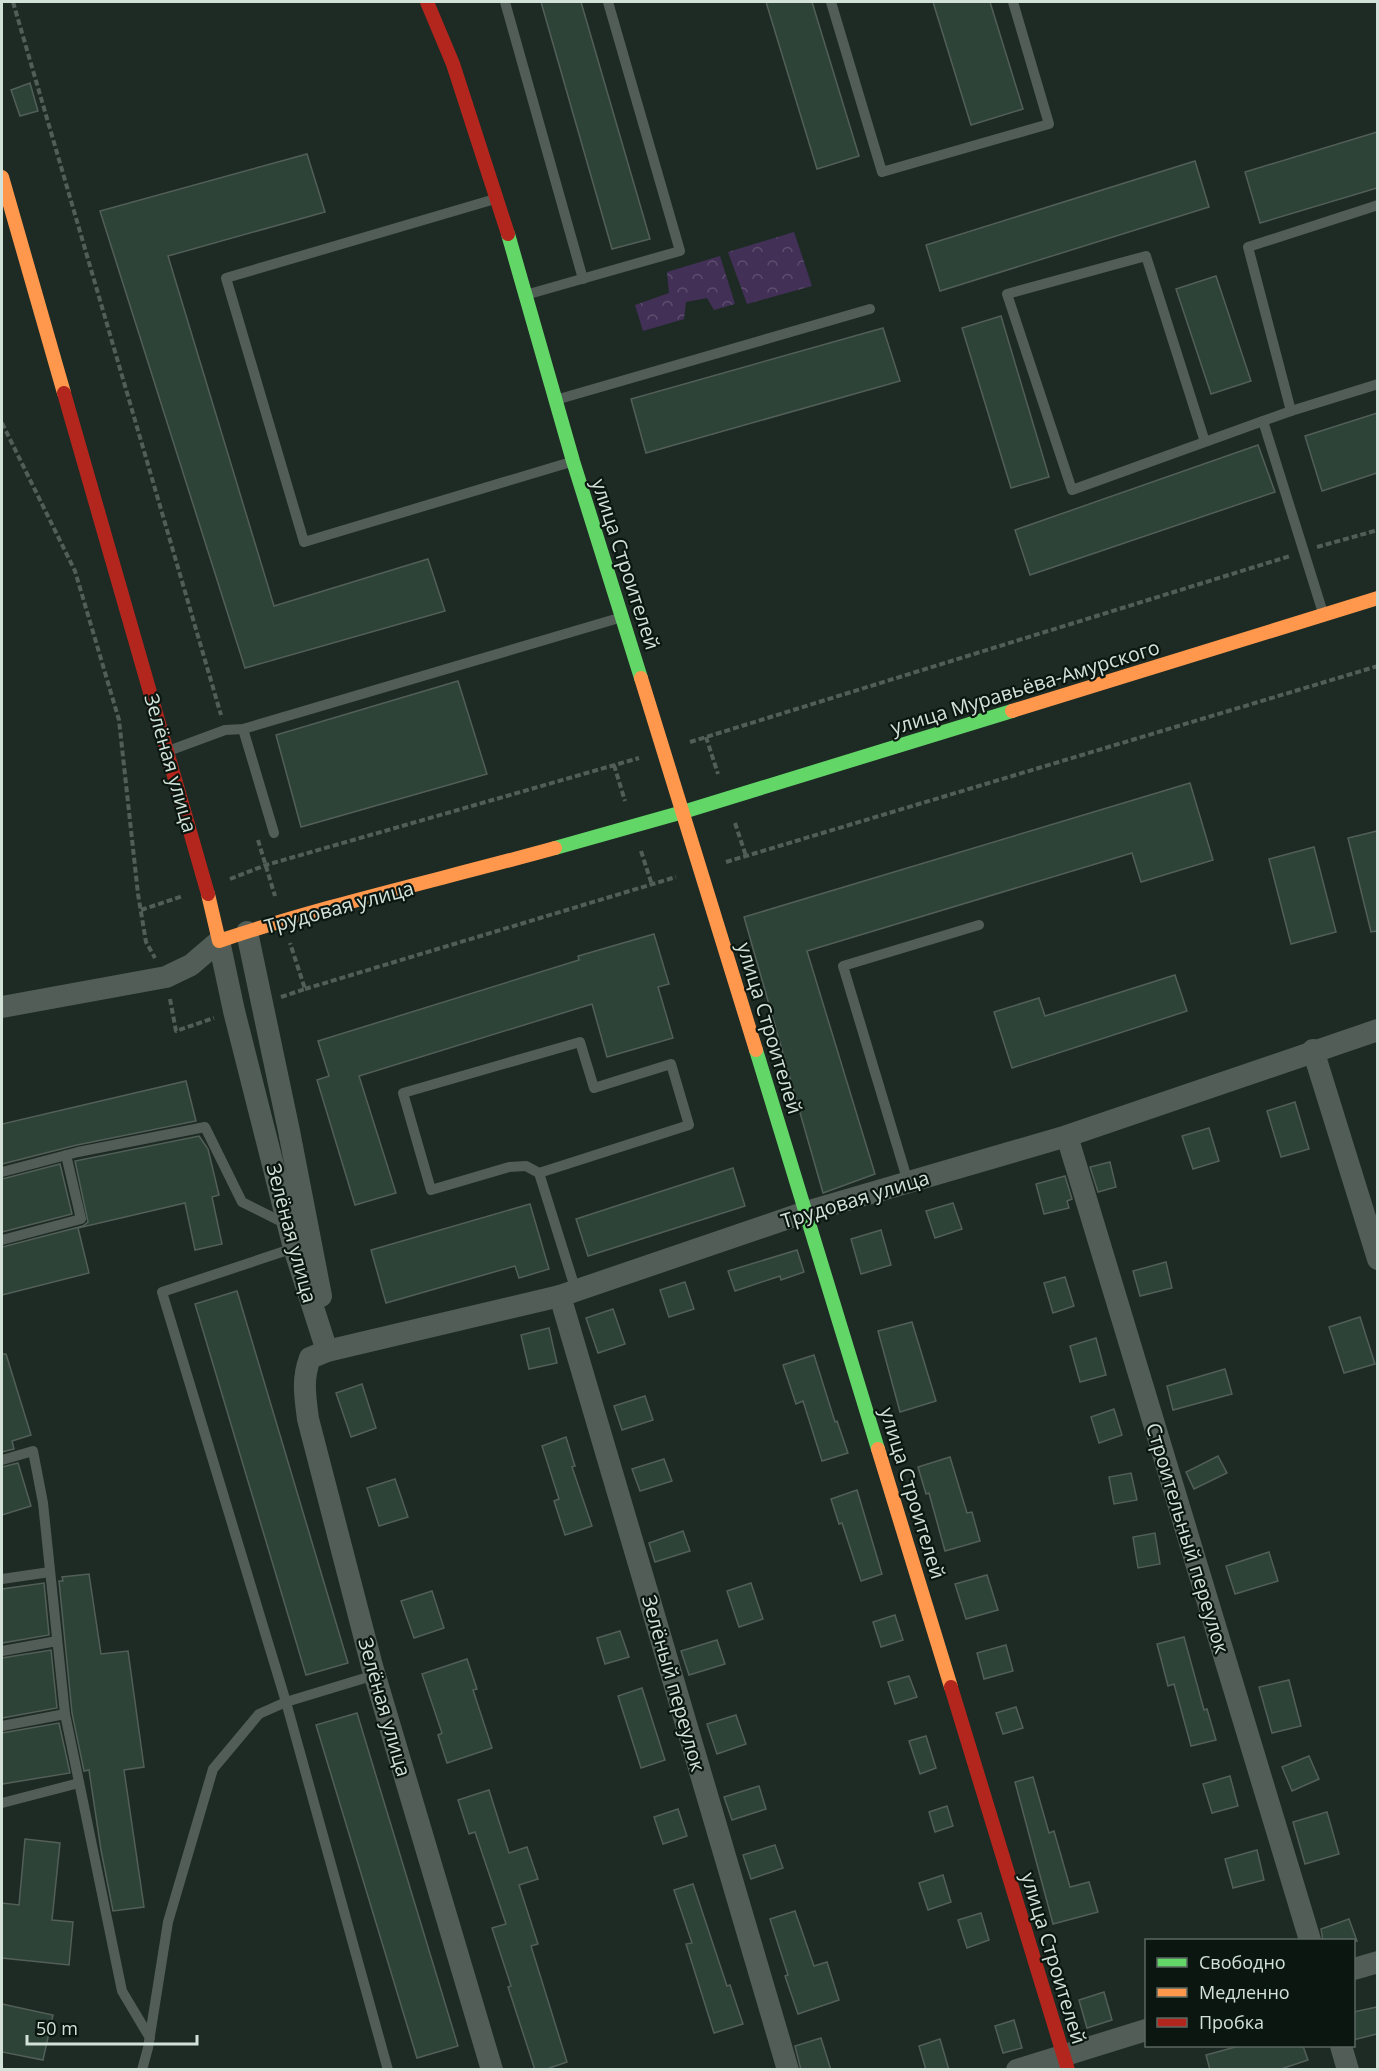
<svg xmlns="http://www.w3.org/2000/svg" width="1379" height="2071" font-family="'Open Sans',sans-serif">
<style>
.park{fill:url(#park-crowns)}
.building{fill:#2e4338;stroke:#525f58;stroke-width:1.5}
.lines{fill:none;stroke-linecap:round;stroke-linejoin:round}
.path{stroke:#535d58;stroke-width:4;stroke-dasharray:6 3;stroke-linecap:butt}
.lane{stroke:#515d56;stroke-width:10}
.street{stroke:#515d56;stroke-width:22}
.fast{stroke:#63d668;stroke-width:14}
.slow{stroke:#ff974d;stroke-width:14}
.jam{stroke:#b3261e;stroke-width:14}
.labels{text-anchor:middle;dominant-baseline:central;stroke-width:4.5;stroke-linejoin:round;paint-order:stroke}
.street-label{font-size:20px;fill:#d2e2d8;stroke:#0b1610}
</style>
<defs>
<pattern id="park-crowns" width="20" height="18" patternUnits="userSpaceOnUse" patternTransform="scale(1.5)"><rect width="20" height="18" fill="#433057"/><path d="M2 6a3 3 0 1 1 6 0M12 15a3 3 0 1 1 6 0" fill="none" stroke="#5d4e6e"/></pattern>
</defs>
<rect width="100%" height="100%" fill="#1d2b24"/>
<g class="park">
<polygon points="794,232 812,286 747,304 728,252"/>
<polygon points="720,256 735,304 714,310 707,298 686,302 684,319 643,331 635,305 669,293 667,272"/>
</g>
<g class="building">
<polygon points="541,2 581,2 650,239 612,249"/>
<polygon points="766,2 812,2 859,156 817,169"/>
<polygon points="933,2 990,2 1023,109 971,125"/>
<polygon points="30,83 38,111 20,116 11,90"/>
<polygon points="1377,132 1377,188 1260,223 1245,172"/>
<polygon points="307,154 325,212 168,256 274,606 428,559 445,611 245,668 100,211"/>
<polygon points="1195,161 1209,207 940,291 926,245"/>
<polygon points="1216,276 1251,381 1211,394 1176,289"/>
<polygon points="1001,316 1049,477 1011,488 962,328"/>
<polygon points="883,328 900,381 646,453 631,399"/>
<polygon points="1377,413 1377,473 1322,491 1305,436"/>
<polygon points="1258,445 1275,492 1030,575 1015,530"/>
<polygon points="458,681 487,774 301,827 276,735"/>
<polygon points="1190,783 1213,860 1141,882 1132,853 807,951 875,1174 823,1193 744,917"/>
<polygon points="1377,831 1377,931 1371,932 1348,838"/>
<polygon points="1314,847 1336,932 1291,944 1269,859"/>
<polygon points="654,934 669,984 658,987 673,1038 607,1057 592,1004 359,1076 396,1193 355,1205 317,1080 329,1076 318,1041 579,960 578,956"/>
<polygon points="1175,975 1187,1011 1012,1068 994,1012 1039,998 1045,1016"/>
<polygon points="186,1081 196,1121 77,1145 2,1164 2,1124"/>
<polygon points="1295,1102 1309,1149 1281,1157 1267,1111"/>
<polygon points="1209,1128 1219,1161 1193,1169 1182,1136"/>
<polygon points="199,1136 208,1149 219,1195 212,1197 222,1244 195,1250 185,1203 78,1228 89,1273 2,1295 2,1247 83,1226 88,1222 75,1161"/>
<polygon points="1110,1162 1116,1187 1098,1192 1090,1167"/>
<polygon points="60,1164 72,1214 2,1232 2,1179"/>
<polygon points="733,1168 745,1206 588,1256 576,1219"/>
<polygon points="1065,1176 1072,1199 1067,1201 1069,1208 1044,1214 1036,1184"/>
<polygon points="953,1203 962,1229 935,1238 926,1211"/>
<polygon points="530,1204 549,1269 519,1278 515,1266 386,1303 371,1250"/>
<polygon points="881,1230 891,1265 861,1274 851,1239"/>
<polygon points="797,1250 804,1272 781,1280 780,1276 735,1291 728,1271"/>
<polygon points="1166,1262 1172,1288 1140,1296 1133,1271"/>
<polygon points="1065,1277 1074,1306 1053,1313 1044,1283"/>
<polygon points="685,1282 694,1309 669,1317 660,1290"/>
<polygon points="237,1291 348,1663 306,1675 195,1304"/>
<polygon points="613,1309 625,1344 598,1353 586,1318"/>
<polygon points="1360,1317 1375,1364 1344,1373 1329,1327"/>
<polygon points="912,1322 936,1401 900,1412 878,1331"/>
<polygon points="549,1328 557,1363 529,1369 521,1335"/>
<polygon points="1096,1338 1106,1375 1080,1382 1070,1346"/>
<polygon points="2,1354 6,1354 31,1435 12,1441 14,1449 2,1452"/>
<polygon points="814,1355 835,1422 837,1421 848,1453 822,1461 803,1401 796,1404 783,1365"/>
<polygon points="1225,1369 1232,1394 1173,1410 1167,1386"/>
<polygon points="362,1384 376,1428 351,1437 336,1393"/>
<polygon points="645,1396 653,1420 622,1430 614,1406"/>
<polygon points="1114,1409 1122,1435 1099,1443 1091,1417"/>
<polygon points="566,1437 575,1466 572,1467 592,1526 565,1535 554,1501 559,1499 542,1446"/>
<polygon points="1218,1456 1227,1473 1194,1489 1186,1472"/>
<polygon points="950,1457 967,1513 972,1512 980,1541 945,1551 929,1493 926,1494 918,1467"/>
<polygon points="664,1459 672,1481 640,1491 632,1469"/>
<polygon points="18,1463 31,1506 2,1515 2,1467"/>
<polygon points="1131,1473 1137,1500 1114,1504 1109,1477"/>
<polygon points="395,1479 408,1517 379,1526 367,1488"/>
<polygon points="857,1490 882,1574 861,1581 842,1523 839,1524 831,1499"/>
<polygon points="683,1531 690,1551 655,1562 649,1543"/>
<polygon points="1155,1533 1160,1564 1138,1568 1133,1537"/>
<polygon points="1269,1552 1278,1581 1235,1594 1226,1566"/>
<polygon points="89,1574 101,1654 128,1651 144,1767 124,1770 144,1907 113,1911 101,1850 89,1770 84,1771 72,1713 59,1581 63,1581 62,1577"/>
<polygon points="987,1575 998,1610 966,1619 955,1584"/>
<polygon points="44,1583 49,1635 2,1643 2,1589"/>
<polygon points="751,1583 763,1619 739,1627 727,1591"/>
<polygon points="432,1591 444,1628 414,1638 401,1601"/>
<polygon points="895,1615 903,1640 881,1647 873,1622"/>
<polygon points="620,1631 629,1657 605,1664 597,1638"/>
<polygon points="1184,1637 1204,1710 1207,1709 1216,1740 1191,1746 1174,1684 1168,1686 1157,1644"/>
<polygon points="717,1640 725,1664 689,1675 681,1651"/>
<polygon points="1006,1645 1013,1671 984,1679 977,1653"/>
<polygon points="51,1650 57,1708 2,1718 2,1658"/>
<polygon points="467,1659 477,1689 473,1690 492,1748 447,1763 438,1735 442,1733 422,1674"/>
<polygon points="909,1676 917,1697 895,1704 888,1682"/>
<polygon points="1289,1680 1301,1726 1272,1733 1259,1687"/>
<polygon points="642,1688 665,1760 641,1768 618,1696"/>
<polygon points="1016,1707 1023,1728 1003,1734 996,1713"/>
<polygon points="357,1713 458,2046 417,2058 316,1725"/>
<polygon points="736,1715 746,1744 717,1754 707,1724"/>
<polygon points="59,1723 70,1773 2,1784 2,1733"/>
<polygon points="926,1736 936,1768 920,1774 909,1741"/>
<polygon points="1309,1756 1319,1779 1292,1791 1282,1767"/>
<polygon points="1230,1776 1238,1806 1212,1813 1203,1784"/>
<polygon points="1033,1777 1049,1833 1054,1831 1070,1887 1089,1882 1098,1912 1053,1924 1015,1782"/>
<polygon points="759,1786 766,1809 732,1820 724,1797"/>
<polygon points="489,1790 509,1853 527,1847 538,1879 519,1885 538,1944 531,1946 567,2062 544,2070 535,2070 508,1987 511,1986 492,1928 506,1924 475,1832 469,1834 458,1800"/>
<polygon points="947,1806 953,1826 935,1832 929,1812"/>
<polygon points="678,1809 687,1836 663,1844 654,1817"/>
<polygon points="1327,1812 1339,1854 1305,1864 1293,1822"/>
<polygon points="25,1839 60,1843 52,1920 73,1922 69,1965 2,1958 2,1903 19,1905"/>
<polygon points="775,1845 783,1868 751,1879 743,1855"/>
<polygon points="1257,1850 1264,1880 1233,1888 1225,1859"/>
<polygon points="943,1875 951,1902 928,1910 919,1883"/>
<polygon points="693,1884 727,1986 730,1985 743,2024 714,2033 686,1944 692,1943 674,1890"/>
<polygon points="795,1911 814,1966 827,1962 839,2000 798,2014 785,1976 788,1975 770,1919"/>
<polygon points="981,1913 989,1940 967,1948 958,1920"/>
<polygon points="1349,1919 1357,1941 1323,1941 1321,1929"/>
<polygon points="1104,1992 1112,2020 1087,2028 1079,2000"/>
<polygon points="2,2004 53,2015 43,2060 2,2052"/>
<polygon points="1377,2007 1377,2034 1353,2040 1353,2012"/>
<polygon points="1014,2020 1022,2048 1003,2053 995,2026"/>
<polygon points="821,2038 831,2070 801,2070 795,2046"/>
<polygon points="940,2039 949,2070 926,2070 919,2046"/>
<polygon points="1239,2046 1303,2046 1308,2060 1278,2070 1210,2070 1206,2055"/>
</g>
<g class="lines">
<g class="path">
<polyline points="13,2 221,715"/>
<polyline points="2,423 75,571 119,720 138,894 146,942 155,958"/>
<polyline points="1317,547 1378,530"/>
<polyline points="706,737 718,774"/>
<polyline points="690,742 1290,556"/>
<polyline points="614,765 625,801"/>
<polyline points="735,823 746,856"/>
<polyline points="258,840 275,896"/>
<polyline points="641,851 652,885"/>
<polyline points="726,862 1378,666"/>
<polyline points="230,879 266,865 639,758"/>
<polyline points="141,910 183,896"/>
<polyline points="305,989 676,877"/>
<polyline points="281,997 305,989 290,943"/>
<polyline points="170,999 176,1031 214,1018"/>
</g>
<g class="lane">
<polyline points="505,2 583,279"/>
<polyline points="831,2 882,172 1049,124 1013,2"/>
<polyline points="495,199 226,278 304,542 571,462"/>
<polyline points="529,294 680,251 608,2"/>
<polyline points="559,399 870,309"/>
<polyline points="1291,411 1378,384"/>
<polyline points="1205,442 1146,256 1007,294 1072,490 1263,421"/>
<polyline points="1323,613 1263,421 1291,411 1248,247 1378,205"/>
<polyline points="243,729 274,833"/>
<polyline points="171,750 225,730 243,729 619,618"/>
<polyline points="2,1172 78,1152 205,1127 242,1202 288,1225"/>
<polyline points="539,1173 689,1125 671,1064 594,1088 580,1042 403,1093 431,1190 509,1167 526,1166 539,1173 576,1291"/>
<polyline points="908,1182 843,966 979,925"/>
<polyline points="2,1240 81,1219 66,1155"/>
<polyline points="294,1248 162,1292 286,1702 388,2070"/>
<polyline points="2,1460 33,1451 43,1503 65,1714 122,1991 150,2038"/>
<polyline points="2,1579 50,1572"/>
<polyline points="2,1651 57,1641"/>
<polyline points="2,1726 65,1714"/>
<polyline points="2,1803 79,1783"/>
<polyline points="142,2070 148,2048 168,1922 213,1769 259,1714 286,1702 375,1675"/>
</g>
<g class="street">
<polyline points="247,932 289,1131 321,1296"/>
<polyline points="2,1007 166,977 191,965 219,941 234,1011 294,1248 327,1351"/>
<polyline points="1313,1050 1378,1259"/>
<polyline points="1067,1136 1310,1940"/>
<polyline points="560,1296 788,2070"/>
<polyline points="1354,1969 1378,1962"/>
<polyline points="1341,2046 1348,2070"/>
<path d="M492,2070L372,1666L308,1419C305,1396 302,1379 310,1358L327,1351L560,1296L806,1212L1067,1136L1378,1030"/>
<polyline points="1017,2070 1146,2030"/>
</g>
<g class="fast">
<polyline points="508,234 573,461 641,678"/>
<polyline points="555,848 683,812 1012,711"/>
<polyline points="756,1050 878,1449"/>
</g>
<g class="slow">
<polyline points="2,177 64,393"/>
<polyline points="641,678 756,1050"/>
<polyline points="1012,711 1378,598"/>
<path d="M208,894L219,941C329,904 443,879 555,848"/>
<polyline points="878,1449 951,1687"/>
</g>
<g class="jam">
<polyline points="427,2 453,64 508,234"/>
<polyline points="64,393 208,894"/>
<polyline points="951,1687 1068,2070"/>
</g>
</g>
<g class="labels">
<g class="street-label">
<text transform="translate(626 564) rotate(72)">улица Строителей</text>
<text transform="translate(1025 687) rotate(-17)">улица Муравьёва-Амурского</text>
<text transform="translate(171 763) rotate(74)">Зелёная улица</text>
<text transform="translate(339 907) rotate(-15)">Трудовая улица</text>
<text transform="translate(770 1028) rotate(73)">улица Строителей</text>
<text transform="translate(855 1199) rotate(-17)">Трудовая улица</text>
<text transform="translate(292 1233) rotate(75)">Зелёная улица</text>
<text transform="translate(913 1493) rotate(73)">улица Строителей</text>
<text transform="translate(1188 1538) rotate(73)">Строительный переулок</text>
<text transform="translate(674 1683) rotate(74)">Зелёный переулок</text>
<text transform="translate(385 1707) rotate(74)">Зелёная улица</text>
<text transform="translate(1054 1958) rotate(73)">улица Строителей</text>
</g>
</g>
<rect width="1379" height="2071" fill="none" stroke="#d2e2d8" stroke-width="6"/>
<rect x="1145" y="1939" width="210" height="108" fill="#0b1610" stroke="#5b6860" stroke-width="1.5"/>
<rect x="1157" y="1958" width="30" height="9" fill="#63d668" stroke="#5b6860" stroke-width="1.5"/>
<text x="1199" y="1969" font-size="18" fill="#d2e2d8">Свободно</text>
<rect x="1157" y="1988" width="30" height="9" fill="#ff974d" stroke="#5b6860" stroke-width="1.5"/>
<text x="1199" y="1999" font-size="18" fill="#d2e2d8">Медленно</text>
<rect x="1157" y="2018" width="30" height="9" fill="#b3261e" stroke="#5b6860" stroke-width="1.5"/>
<text x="1199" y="2029" font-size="18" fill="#d2e2d8">Пробка</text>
<path d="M27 2035v9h170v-9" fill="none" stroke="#d2e2d8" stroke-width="3"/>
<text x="36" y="2035" font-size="18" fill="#d2e2d8" stroke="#0b1610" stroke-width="4.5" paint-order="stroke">50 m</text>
</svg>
